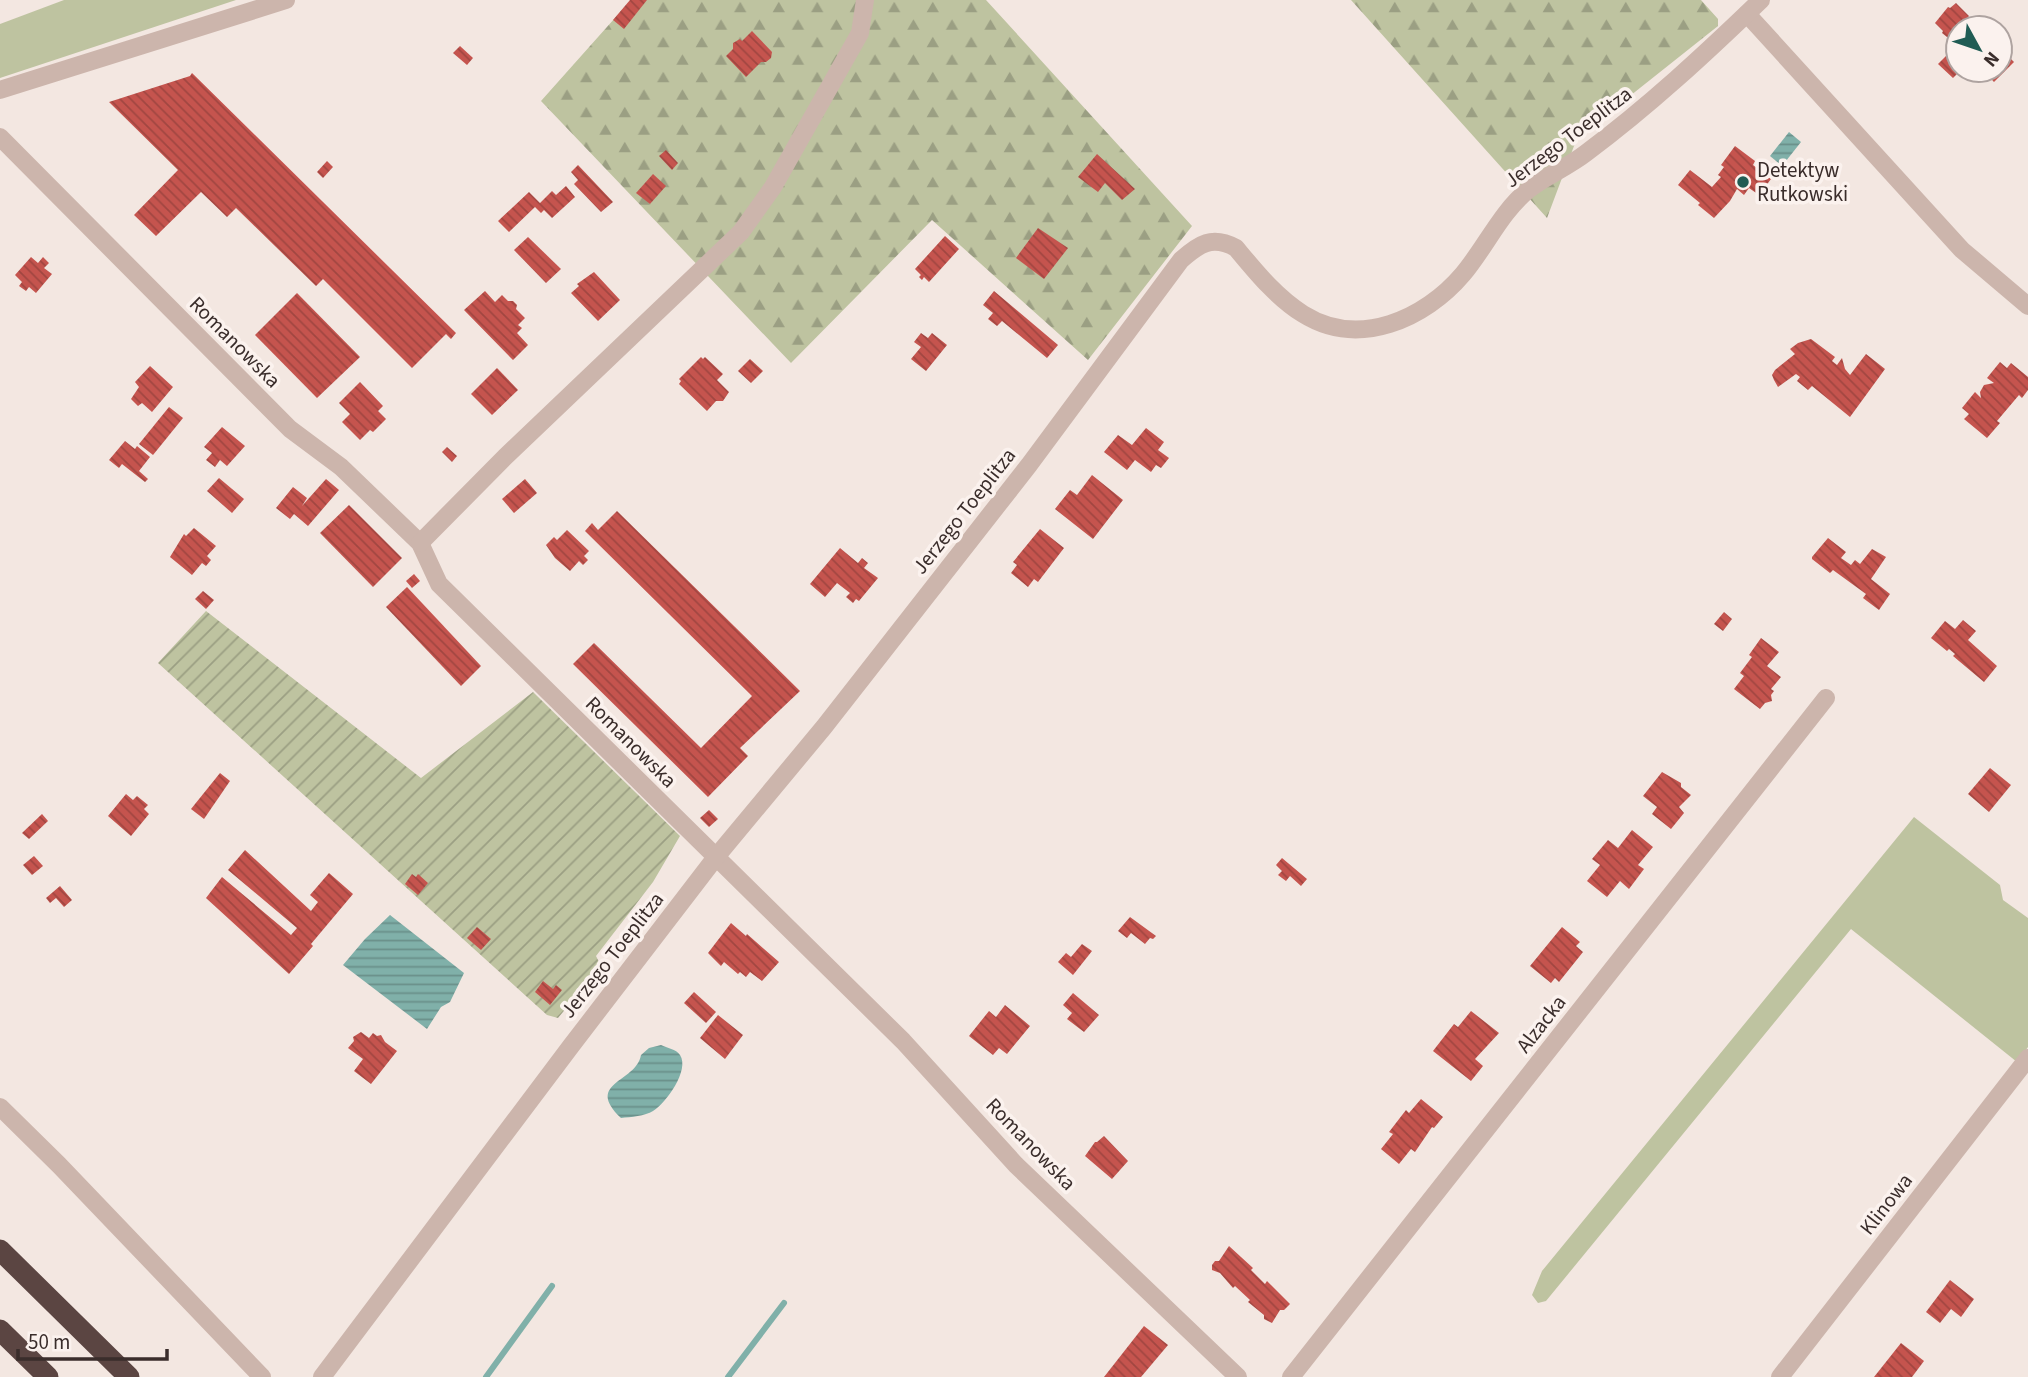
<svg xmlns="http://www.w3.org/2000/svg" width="2028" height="1377" font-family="'Source Sans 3',sans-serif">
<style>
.green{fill:#bec3a0}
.forest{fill:url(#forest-firs)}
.garden{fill:url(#garden-furrows)}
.water{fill:url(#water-rules)}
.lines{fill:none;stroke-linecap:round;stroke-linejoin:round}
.stream{stroke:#80b0a9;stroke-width:6}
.building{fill:url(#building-back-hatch)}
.minor{stroke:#ccb5ac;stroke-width:18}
.motorway{stroke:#5b4542;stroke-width:21}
.poi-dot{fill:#205c54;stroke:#fbf2ee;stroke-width:2.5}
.labels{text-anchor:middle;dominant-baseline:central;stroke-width:7;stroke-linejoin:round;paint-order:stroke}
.street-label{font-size:21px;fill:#3a2d2b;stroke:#fbf2ee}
.poi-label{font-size:21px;fill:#3a2d2b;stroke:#fbf2ee;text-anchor:start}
</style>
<defs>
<pattern id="forest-firs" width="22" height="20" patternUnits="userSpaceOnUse" patternTransform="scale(1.75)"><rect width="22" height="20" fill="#bec3a0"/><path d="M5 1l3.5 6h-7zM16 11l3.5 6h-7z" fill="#9b9f83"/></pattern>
<pattern id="garden-furrows" width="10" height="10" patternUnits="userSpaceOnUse" patternTransform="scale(1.75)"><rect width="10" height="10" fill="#bec3a0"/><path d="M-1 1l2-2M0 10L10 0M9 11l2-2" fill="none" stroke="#9b9f83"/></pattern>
<pattern id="water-rules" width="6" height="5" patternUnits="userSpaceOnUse" patternTransform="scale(1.75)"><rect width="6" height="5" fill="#80b0a9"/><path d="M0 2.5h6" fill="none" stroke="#6a908a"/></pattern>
<pattern id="building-back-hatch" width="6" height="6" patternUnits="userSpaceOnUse" patternTransform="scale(1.75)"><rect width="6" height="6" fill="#c5544e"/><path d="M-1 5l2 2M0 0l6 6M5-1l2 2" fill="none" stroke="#a14641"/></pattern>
</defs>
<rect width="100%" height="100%" fill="#f3e7e1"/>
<g class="green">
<polygon points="64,0 236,0 0,78 0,24"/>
<polygon points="1914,817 2000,885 2003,900 2028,918 2028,1047 2017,1062 1851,929 1546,1301 1538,1303 1532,1295 1542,1271"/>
</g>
<g class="forest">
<polygon points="631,0 986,0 1192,226 1088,360 932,220 791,363 541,101"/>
<polygon points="1351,0 1701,0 1718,19 1718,26 1577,138 1547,218"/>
</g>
<polygon class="garden" points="206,611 421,778 533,692 680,836 653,882 596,956 601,966 558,1018 547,1015 158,663"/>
<g class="water">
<polygon points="1789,132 1801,142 1782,166 1770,156"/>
<polygon points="390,915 464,973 450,1002 441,1007 427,1029 343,965 365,939"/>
<path d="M661,1045C667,1048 676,1049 680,1055C690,1070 666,1103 653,1111C645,1116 631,1117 621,1118C584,1082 636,1083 641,1055L649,1048Z"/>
</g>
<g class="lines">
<g class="stream">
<polyline points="486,1377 552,1286"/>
<polyline points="728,1377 784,1303"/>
</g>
</g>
<g class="building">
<polygon points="630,0 647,0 624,29 613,20"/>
<polygon points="1956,3 1969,16 1963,23 1968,28 1958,28 1958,70 1961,70 1953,78 1938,64 1957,45 1942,33 1943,31 1935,23 1948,7 1950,8"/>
<polygon points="2000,27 2004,31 2001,34 2012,44 2004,52 2014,62 1994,82 1983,70 2000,70"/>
<polygon points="752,31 772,52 771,58 766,62 761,62 746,77 726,56 733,49 733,43 740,39 742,41"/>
<polygon points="460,46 473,58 467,65 453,53"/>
<polygon points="192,73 456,333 451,339 446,334 412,368 323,279 316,286 236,208 227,217 201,192 156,236 134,215 178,170 109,102 190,76"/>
<polygon points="1735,146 1755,161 1753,165 1771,179 1759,195 1749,188 1744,195 1737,189 1730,201 1714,218 1698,205 1700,203 1678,185 1690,170 1712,187 1721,177 1718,175 1724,167 1721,165"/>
<polygon points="666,150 678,163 672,170 659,156"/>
<polygon points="1097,154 1135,189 1122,200 1105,183 1098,192 1078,177"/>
<polygon points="327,161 333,167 323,178 317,172"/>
<polygon points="578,165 613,202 601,212 574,184 578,180 571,172"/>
<polygon points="653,174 666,186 650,204 636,193"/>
<polygon points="566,186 575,197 552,218 544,210 541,213 535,207 509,232 498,221 529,192 540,203 552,191 556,195"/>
<polygon points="1038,228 1068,248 1044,279 1016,258"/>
<polygon points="945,236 959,249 929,282 924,277 922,280 919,277 921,275 915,269"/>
<polygon points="528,237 561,269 546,283 514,250"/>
<polygon points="31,257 38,263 43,257 49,263 44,268 52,274 36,293 29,287 26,291 19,286 22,282 15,275"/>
<polygon points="594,272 620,300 598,321 571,293 579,286 577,284"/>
<polygon points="485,291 495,302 502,295 508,301 513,301 517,305 516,309 525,318 518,325 522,328 517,333 528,345 513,360 464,310"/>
<polygon points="994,291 1058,345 1047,358 1002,321 997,326 988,319 993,313 983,305"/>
<polygon points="297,293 360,357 317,398 255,335"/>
<polygon points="921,333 928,338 932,333 947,345 926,371 911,359 921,347 914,342"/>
<polygon points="1811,339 1835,357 1832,361 1837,365 1842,358 1845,369 1850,375 1866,354 1885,369 1850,417 1812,386 1808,390 1797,381 1800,377 1796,374 1778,387 1774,380 1772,375 1775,370 1795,354 1790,349 1798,343"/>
<polygon points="701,357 703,359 705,357 723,374 717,380 729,392 723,401 716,401 707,411 679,384 681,381 679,379"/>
<polygon points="750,359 763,371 751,383 738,371"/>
<polygon points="2000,362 2007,368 2011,363 2028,377 2028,390 2022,398 2019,395 1997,421 2000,423 1987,438 1964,419 1969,414 1962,408 1975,392 1981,398 1980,392 1984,385 1994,383 1987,378"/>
<polygon points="150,366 173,387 152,412 142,403 138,406 131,399 139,387 135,382"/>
<polygon points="497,368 518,390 492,415 471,394"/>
<polygon points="360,382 383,406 378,411 386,419 373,432 370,430 360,440 342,422 350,414 339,403"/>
<polygon points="169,407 183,418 153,455 139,444"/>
<polygon points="222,427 245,446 227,466 220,460 215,467 206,460 212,453 204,447"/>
<polygon points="1146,428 1164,442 1158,450 1169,458 1161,468 1156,465 1151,472 1135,460 1127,470 1104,452 1118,435 1132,445"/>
<polygon points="125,441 135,449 137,446 150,457 139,471 148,479 145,482 122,464 119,468 109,460"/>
<polygon points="447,447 457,456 452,462 442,452"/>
<polygon points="1092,475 1123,500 1093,539 1055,509 1070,490 1077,495"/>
<polygon points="219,478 244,499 232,513 207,491"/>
<polygon points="326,479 339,490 308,526 294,514 290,519 276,508 293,487 307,498 302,506"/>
<polygon points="525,479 537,493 514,513 502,499"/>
<polygon points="349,505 402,558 373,587 320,533"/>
<polygon points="617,511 800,691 740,748 748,756 708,797 573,664 594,643 701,748 752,696 585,531 592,523 598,530"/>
<polygon points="194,528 216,546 207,556 211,560 206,566 202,563 192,575 170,557 184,534 186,536"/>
<polygon points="1040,529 1064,548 1038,582 1034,579 1028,587 1011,573 1017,565 1013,562"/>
<polygon points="567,530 589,551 584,556 588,560 583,565 579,561 570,571 555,558 546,545 554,537 557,540"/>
<polygon points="1828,538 1846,552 1841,558 1851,565 1855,560 1860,564 1872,549 1886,557 1871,579 1890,594 1879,610 1863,598 1866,594 1833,570 1830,573 1812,559 1812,557"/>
<polygon points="840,548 858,563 862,558 868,563 864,568 878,578 859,601 856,599 853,603 846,597 850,593 837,583 825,597 810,584"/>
<polygon points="414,574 420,581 412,588 406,581"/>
<polygon points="407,587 481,666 461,686 386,607"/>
<polygon points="203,591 214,600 206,609 195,599"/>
<polygon points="1724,612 1732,619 1723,631 1714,624"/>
<polygon points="1963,620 1976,631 1968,640 1997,666 1984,682 1953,656 1955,654 1949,649 1947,651 1931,638 1945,621 1955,629"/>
<polygon points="1761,638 1779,652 1767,666 1781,677 1771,689 1774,691 1771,695 1772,701 1765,703 1760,709 1734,689 1744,676 1740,673 1752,657 1749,655"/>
<polygon points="1990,768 2011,785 1989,812 1968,794"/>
<polygon points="1662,772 1681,783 1681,787 1691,795 1679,807 1684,813 1671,829 1652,814 1657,807 1643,796"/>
<polygon points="220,773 230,781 204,819 191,809"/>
<polygon points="126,794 133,800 137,796 148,805 144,809 149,814 131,836 108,816"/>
<polygon points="709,810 718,819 709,827 700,818"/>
<polygon points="42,814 48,821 29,839 22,833"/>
<polygon points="1632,830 1653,847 1638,865 1644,869 1629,889 1620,881 1607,897 1587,881 1600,865 1592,859 1608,840 1618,848"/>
<polygon points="245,850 311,911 318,902 310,895 329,873 353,894 311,944 313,946 289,974 206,898 222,877 291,935 297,928 228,870"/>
<polygon points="34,856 43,866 32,875 23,865"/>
<polygon points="1282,858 1307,879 1301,886 1290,876 1286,881 1278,875 1282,871 1276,865"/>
<polygon points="412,874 416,877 418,874 428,883 418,895 405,884"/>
<polygon points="60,886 72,900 64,907 56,898 50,903 46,898"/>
<polygon points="1130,917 1156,936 1153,939 1150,938 1145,944 1131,933 1127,938 1118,931"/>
<polygon points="731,923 746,936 747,934 779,962 762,981 750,972 746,977 740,972 738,974 724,962 721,966 708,953"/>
<polygon points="477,927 491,939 481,950 467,938"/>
<polygon points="1562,927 1580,942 1576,946 1583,952 1559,982 1555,978 1551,983 1530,966"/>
<polygon points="1082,944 1092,951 1073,975 1058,962 1066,953 1071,957"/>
<polygon points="543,981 553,989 556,985 562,990 550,1005 535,992"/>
<polygon points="694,992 716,1012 706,1023 684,1003"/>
<polygon points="1073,993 1099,1015 1084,1032 1067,1019 1072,1013 1063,1005"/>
<polygon points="1005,1005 1030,1026 1007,1054 999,1048 993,1055 969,1036 989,1011 996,1017"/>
<polygon points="1471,1011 1499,1033 1475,1059 1483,1066 1471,1081 1433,1051 1454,1024 1458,1027"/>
<polygon points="718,1015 743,1035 725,1059 700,1038"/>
<polygon points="361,1032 369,1038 373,1033 377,1036 381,1035 385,1042 397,1051 371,1084 354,1071 363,1059 348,1048 354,1041 353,1037"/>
<polygon points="1421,1099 1443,1117 1434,1128 1432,1127 1415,1152 1411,1149 1399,1164 1381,1149 1393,1134 1389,1132 1406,1110 1409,1113"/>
<polygon points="1104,1136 1128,1161 1112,1179 1085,1156 1095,1142 1097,1142"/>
<polygon points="1229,1246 1253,1268 1251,1270 1265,1284 1267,1281 1290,1304 1284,1310 1280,1310 1272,1323 1264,1319 1264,1315 1248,1302 1250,1300 1235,1286 1233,1288 1220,1273 1212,1270 1212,1265 1215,1261 1219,1261"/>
<polygon points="1950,1280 1974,1299 1961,1317 1951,1309 1940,1323 1926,1312"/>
<polygon points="1144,1326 1168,1345 1141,1377 1104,1377"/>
<polygon points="1901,1343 1924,1361 1912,1377 1874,1377"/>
</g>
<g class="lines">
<g class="minor">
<polyline points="1747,14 1962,250 2028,306"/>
<polyline points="0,90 286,0"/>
<polyline points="0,137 290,429 341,467 420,543 439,584 903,1041 1016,1165 1238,1377"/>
<polyline points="420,543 505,457 741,232 773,187 860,33 865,0"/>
<polyline points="0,1107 59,1165 262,1377"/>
<path d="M322,1377L571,1046L716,857L824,727L1029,465L1181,260C1199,244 1212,235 1236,248C1256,272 1276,297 1303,314C1359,349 1425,319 1463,274C1485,248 1501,212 1528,190C1546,176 1568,167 1586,153C1649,106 1705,54 1761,0"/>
<polyline points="1291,1377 1826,698"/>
<polyline points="1780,1377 2028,1058"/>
</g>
<g class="motorway">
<polyline points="0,1250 129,1377"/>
<polyline points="0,1330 48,1377"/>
</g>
</g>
<circle class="poi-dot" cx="1743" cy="182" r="7"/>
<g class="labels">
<g class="street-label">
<text transform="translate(1568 137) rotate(-37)">Jerzego Toeplitza</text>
<text transform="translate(235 342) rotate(45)">Romanowska</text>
<text transform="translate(964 511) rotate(-52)">Jerzego Toeplitza</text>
<text transform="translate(631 742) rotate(45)">Romanowska</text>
<text transform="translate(612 955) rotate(-52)">Jerzego Toeplitza</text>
<text transform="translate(1541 1024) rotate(-52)">Alzacka</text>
<text transform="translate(1031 1144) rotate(46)">Romanowska</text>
<text transform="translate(1886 1204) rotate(-52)">Klinowa</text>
</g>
<g class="poi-label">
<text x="1757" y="170">Detektyw<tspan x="1757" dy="24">Rutkowski</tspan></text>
</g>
</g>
<g transform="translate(1979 49) rotate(130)"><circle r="33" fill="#fbf2ee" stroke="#aea3a0" stroke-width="2"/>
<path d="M0-5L12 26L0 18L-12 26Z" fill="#205c54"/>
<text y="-10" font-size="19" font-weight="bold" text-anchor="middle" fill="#3a2d2b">N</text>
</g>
<path d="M18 1349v10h149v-10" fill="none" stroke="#3a2d2b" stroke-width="3.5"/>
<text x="28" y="1349" font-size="21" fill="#3a2d2b" stroke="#fbf2ee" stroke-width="5" paint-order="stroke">50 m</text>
</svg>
